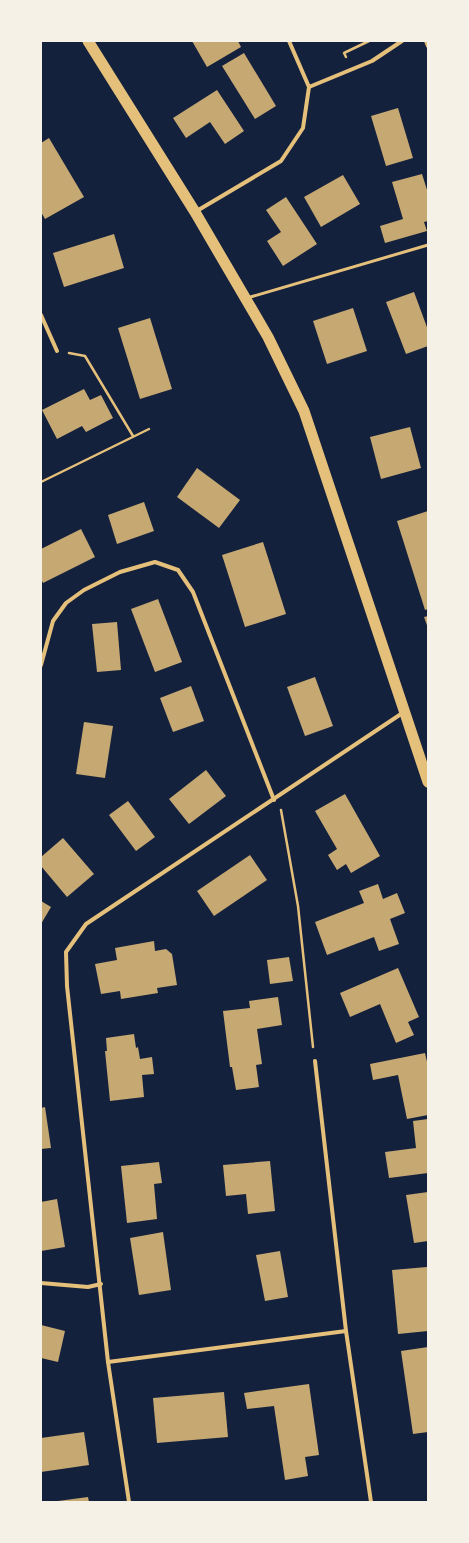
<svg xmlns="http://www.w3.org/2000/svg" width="469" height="1543" font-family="'Varela Round',sans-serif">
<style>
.building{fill:#c6a872}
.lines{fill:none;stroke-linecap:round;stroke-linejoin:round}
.path{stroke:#e5c07b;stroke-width:2.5}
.service{stroke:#e5c07b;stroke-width:3}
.minor{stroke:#e5c07b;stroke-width:4}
.trunk{stroke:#e5c07b;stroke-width:11}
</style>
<rect width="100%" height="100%" fill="#14213d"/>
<g class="building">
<polygon points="192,41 238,41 241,47 207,67"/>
<polygon points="244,53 276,106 255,119 222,66"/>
<polygon points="217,90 244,131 225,144 210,122 186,138 173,118"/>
<polygon points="398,108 413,158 386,166 371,116"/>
<polygon points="49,138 84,197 45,219 41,212 41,143"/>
<polygon points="422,174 428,193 428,221 424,222 427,231 385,243 380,226 403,219 392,182"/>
<polygon points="343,175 360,204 321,227 304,197"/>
<polygon points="286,197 317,244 283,266 267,241 281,232 266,210"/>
<polygon points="114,234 124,268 64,287 53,253"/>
<polygon points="414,292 428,330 428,346 406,354 386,302"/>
<polygon points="353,308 367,351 327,364 313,321"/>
<polygon points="150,318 172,389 140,399 118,328"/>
<polygon points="84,389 90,400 101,395 113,418 86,432 82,426 57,439 42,410"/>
<polygon points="410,427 421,468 381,479 370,437"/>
<polygon points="197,468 240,500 219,528 177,497"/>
<polygon points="144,502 154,531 117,544 108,515"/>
<polygon points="428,511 428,609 425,610 397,521"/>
<polygon points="81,529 95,557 43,583 41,579 41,549"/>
<polygon points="263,542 286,614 245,627 222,555"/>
<polygon points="158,599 182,662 155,672 131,609"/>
<polygon points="428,616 428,628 424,617"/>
<polygon points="117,622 121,670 97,672 92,624"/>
<polygon points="315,677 333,726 305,736 287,687"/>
<polygon points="191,686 204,721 173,732 160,698"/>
<polygon points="84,722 113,726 105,778 76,774"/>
<polygon points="206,770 226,796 189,824 169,799"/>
<polygon points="345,794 380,856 351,873 346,864 337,870 328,855 337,849 315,811"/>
<polygon points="128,801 155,837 136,851 109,815"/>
<polygon points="63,838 94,874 67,897 41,866 41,857"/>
<polygon points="250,855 267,880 214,916 197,891"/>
<polygon points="378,884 383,899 397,893 405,913 390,919 399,944 379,951 374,937 327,955 315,922 364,903 359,891"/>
<polygon points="41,901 51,907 41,924"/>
<polygon points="154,941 155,951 166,949 172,954 177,985 157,988 158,993 121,999 120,991 101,994 95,964 117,960 115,948"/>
<polygon points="289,957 293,981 270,984 267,960"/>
<polygon points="398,968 419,1017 408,1022 414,1035 396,1043 380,1004 350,1017 340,993"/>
<polygon points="278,997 282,1025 257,1029 262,1064 256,1065 259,1087 236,1090 232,1067 230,1067 223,1011 250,1008 249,1001"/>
<polygon points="134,1034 136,1048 138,1047 140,1059 152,1057 154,1074 142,1075 144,1097 110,1101 105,1051 107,1051 106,1038"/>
<polygon points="425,1053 428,1066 428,1115 407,1119 398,1075 373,1080 370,1064"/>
<polygon points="45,1107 51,1148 41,1149 41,1108"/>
<polygon points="428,1119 428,1173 389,1178 385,1152 416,1148 413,1121"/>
<polygon points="270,1161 275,1211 248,1214 246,1194 226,1196 223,1165"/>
<polygon points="159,1162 162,1183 154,1184 157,1219 127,1223 121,1166"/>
<polygon points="428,1192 428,1241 414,1243 406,1195"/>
<polygon points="57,1199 65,1247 41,1251 41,1202"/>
<polygon points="163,1232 171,1290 139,1295 130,1238"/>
<polygon points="280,1251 288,1297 265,1301 256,1255"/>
<polygon points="427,1267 428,1331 398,1334 392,1270"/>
<polygon points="41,1325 65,1331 58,1362 41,1358"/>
<polygon points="428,1347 428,1432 413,1434 401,1351"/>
<polygon points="309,1384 319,1455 305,1457 308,1476 285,1480 274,1406 247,1409 244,1393"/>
<polygon points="224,1392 228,1437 157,1443 153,1398"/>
<polygon points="84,1432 89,1465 41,1472 41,1438"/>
<polygon points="88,1497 89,1502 58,1502 58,1501"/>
</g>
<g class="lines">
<g class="path">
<polyline points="346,57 344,53 369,41"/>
<polyline points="69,353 85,356 133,436"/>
<polyline points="41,482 149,429"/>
<polyline points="281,810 298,906 313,1047"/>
</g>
<polyline class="service" points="247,298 428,245"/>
<g class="minor">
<polyline points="426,41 428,46"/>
<polyline points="309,87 372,61 402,41"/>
<polyline points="195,212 281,161 303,128 309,87 289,41"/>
<polyline points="41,315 57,351"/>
<polyline points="41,665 53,621 66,603 84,590 120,572 155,562 178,570 193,592 274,800"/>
<polyline points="315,1061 346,1331 371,1502"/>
<polyline points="41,1283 88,1287 101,1284"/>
<polyline points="108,1362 346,1331"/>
<polyline points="129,1502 108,1362 67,986 66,952 86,924 404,712"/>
</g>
<polyline class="trunk" points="88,41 195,212 268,337 304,411 428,782"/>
</g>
<rect width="469" height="1543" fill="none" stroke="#f6f1e7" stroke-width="84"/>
</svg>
